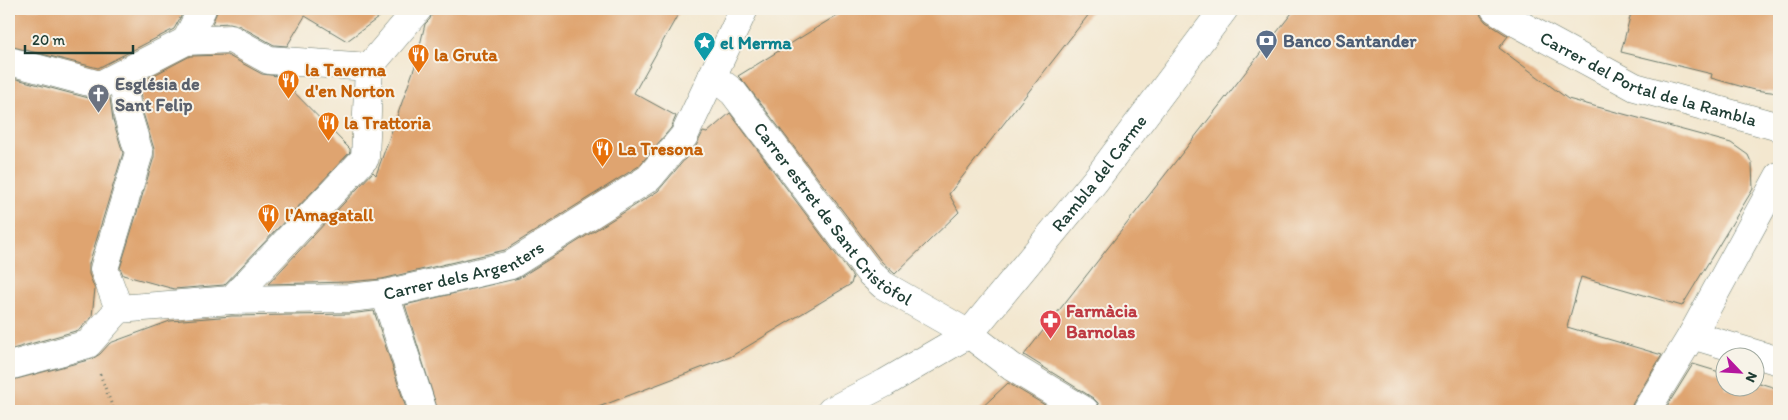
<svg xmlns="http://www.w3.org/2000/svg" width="1788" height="420" font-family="Itim,sans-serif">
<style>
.building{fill:#dfa470}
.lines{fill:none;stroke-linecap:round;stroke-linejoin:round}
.street-casing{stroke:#69786a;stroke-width:29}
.path{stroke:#69786a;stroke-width:3;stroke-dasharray:1 4;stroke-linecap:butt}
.street{stroke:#fff;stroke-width:28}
.labels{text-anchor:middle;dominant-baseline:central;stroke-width:4;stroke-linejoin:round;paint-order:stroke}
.service-label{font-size:18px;font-weight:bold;fill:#4e5e75;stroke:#f7f3e8;text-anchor:start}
.culture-label{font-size:18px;font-weight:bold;fill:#0d838f;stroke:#f7f3e8;text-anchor:start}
.food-label{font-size:18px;font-weight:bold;fill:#c56008;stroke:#f7f3e8;text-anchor:start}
.street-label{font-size:18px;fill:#1f3d34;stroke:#f7f3e8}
.worship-label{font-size:18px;font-weight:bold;fill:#5b616d;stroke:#f7f3e8;text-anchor:start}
.health-label{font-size:18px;font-weight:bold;fill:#be3a42;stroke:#f7f3e8;text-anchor:start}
</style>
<rect width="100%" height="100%" fill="#f7f3e8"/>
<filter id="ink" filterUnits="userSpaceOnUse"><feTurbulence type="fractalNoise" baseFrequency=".02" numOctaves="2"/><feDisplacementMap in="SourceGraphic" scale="10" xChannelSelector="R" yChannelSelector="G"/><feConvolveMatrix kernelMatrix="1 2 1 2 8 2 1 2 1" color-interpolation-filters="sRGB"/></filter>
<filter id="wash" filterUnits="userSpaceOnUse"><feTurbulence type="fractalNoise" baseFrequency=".0096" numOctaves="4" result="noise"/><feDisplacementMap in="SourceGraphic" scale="20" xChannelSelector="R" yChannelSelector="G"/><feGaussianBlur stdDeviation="1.12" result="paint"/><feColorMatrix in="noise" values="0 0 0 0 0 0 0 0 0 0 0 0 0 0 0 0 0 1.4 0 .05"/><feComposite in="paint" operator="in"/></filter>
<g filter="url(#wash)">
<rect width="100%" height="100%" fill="#f3e7cf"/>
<g id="blocks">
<g class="building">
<polygon points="17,9 185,9 174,29 98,68 9,46 9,24"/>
<polygon points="218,9 390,9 347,41 305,16 287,46 274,45 238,25 230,23 212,24"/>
<polygon points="433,9 681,9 634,93 676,116 671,128 639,166 505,250 382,279 348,282 268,284 373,172 376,175 415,66 425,24 430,19"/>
<polygon points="847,9 1093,9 949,194 959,212 895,274 881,261 745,83 738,76"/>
<polygon points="1295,9 1479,9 1481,16 1486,22 1508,36 1499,48 1568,99 1731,143 1748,155 1752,164 1753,189 1682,306 1581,277 1567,327 1662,355 1633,403 1630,411 1101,411 1098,403 1093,398 1024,355"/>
<polygon points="1632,9 1779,9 1779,93 1754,90 1711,78 1712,74 1621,52"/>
<polygon points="227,55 262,74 278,76 350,149 350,152 224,285 174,289 123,275 120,268 154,157 154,149 143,113 139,83 190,56"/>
<polygon points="9,77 96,100 110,98 113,120 123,153 89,264 89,274 95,289 92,316 79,330 9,350"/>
<polygon points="730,113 853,277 851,284 730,357 588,411 438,411 405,305 519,278 658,191 696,146 703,132 707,133"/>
<polygon points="374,311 407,411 9,411 9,381 92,359 100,354 110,343 170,321 232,316 349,314"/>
<polygon points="1693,364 1726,374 1726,388 1756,388 1756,382 1779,389 1779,411 1664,411"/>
<polygon points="1008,383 1055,411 978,411"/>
</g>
</g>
</g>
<g filter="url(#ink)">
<use href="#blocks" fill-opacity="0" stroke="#69786a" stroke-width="1"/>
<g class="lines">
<defs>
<g id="street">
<path id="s1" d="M1495,9L1517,23L1635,87L1779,127"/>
<polyline points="186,41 202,9"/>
<polyline points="9,61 100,85 186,41 231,39 269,60 369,67 418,9"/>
<path id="s2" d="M712,76L733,92L869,272L883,285L969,334L1012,367L1085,411"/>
<polyline points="385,294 423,411"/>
<polyline points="231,300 365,158 369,67"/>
<path id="s3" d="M119,309L231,300L349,298L385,294L511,265L649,178L684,136L744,9"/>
<polyline points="119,309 104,269 139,153 128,116 122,74"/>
<polyline points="1692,335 1779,361"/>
<polyline points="9,366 88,344 119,309"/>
<path id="s4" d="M831,411L885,383L969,334L1095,181L1224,9"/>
<polyline points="1646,411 1692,335 1779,176"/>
</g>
</defs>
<use href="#street" class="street-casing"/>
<polyline class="path" points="100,374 114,411"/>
<use href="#street" class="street"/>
</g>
</g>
<defs>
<symbol id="bank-pin" viewBox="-11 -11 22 30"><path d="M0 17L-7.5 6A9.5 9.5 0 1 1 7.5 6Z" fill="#5c6f8a" stroke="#f7f3e8"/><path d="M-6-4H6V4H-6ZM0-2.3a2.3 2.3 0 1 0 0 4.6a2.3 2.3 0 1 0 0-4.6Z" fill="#fff"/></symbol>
<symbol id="sight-pin" viewBox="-11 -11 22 30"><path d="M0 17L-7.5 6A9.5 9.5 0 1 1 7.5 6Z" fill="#0f9aa8" stroke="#f7f3e8"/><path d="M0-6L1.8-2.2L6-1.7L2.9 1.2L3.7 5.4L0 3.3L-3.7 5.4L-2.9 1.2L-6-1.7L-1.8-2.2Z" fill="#fff"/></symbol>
<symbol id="restaurant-pin" viewBox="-11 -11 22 30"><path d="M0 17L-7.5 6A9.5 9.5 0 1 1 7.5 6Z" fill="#e8710a" stroke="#f7f3e8"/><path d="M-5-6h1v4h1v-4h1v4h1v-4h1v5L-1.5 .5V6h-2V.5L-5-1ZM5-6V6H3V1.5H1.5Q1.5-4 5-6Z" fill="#fff"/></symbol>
<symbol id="church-pin" viewBox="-11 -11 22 30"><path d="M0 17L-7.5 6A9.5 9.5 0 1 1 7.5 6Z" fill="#6b7280" stroke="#f7f3e8"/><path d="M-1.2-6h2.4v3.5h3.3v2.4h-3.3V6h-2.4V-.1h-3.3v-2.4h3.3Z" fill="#fff"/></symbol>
<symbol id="pharmacy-pin" viewBox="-11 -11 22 30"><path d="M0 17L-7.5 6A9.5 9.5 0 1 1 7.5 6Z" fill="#e0444e" stroke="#f7f3e8"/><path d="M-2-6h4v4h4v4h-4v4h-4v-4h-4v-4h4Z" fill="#fff"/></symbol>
</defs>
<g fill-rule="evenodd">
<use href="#bank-pin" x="1254" y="28" width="25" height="34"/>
<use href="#sight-pin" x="692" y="30" width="25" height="34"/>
<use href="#restaurant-pin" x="406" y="42" width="25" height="34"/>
<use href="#restaurant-pin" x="276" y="68" width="25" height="34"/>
<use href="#church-pin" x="86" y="82" width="25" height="34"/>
<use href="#restaurant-pin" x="316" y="110" width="25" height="34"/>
<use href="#restaurant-pin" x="590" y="136" width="25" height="34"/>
<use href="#restaurant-pin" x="256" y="202" width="25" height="34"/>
<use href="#pharmacy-pin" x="1038" y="308" width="25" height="34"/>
</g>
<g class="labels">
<g class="service-label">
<text x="1283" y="41">Banco Santander</text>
</g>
<g class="culture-label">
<text x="720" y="43">el Merma</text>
</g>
<g class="food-label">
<text x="434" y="55">la Gruta</text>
<text x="305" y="70">la Taverna<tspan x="305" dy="21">d'en Norton</tspan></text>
<text x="344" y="123">la Trattoria</text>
<text x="618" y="149">La Tresona</text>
<text x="285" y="215">l'Amagatall</text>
</g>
<g class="street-label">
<text stroke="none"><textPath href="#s1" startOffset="170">Carrer del Portal de la Rambla</textPath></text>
<text stroke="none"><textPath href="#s4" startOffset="365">Rambla del Carme</textPath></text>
<text stroke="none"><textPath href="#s2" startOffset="185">Carrer estret de Sant Cristòfol</textPath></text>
<text stroke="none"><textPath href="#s3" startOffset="349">Carrer dels Argenters</textPath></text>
</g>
<g class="worship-label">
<text x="115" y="84">Església de<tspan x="115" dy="21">Sant Felip</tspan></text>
</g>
<g class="health-label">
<text x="1066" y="311">Farmàcia<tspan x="1066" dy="21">Barnolas</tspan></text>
</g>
</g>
<rect width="1788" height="420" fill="none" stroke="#f7f3e8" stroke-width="30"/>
<g transform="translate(1740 372) rotate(115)"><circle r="24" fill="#f7f3e8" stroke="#a1aaa0"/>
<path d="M0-4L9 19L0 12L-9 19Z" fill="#b5179e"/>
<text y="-8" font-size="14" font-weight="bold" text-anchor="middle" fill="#1f3d34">N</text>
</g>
<path d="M25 45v8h108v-8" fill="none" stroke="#1f3d34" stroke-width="2.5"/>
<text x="32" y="45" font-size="15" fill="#1f3d34" stroke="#f7f3e8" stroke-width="4" paint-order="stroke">20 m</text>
</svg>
